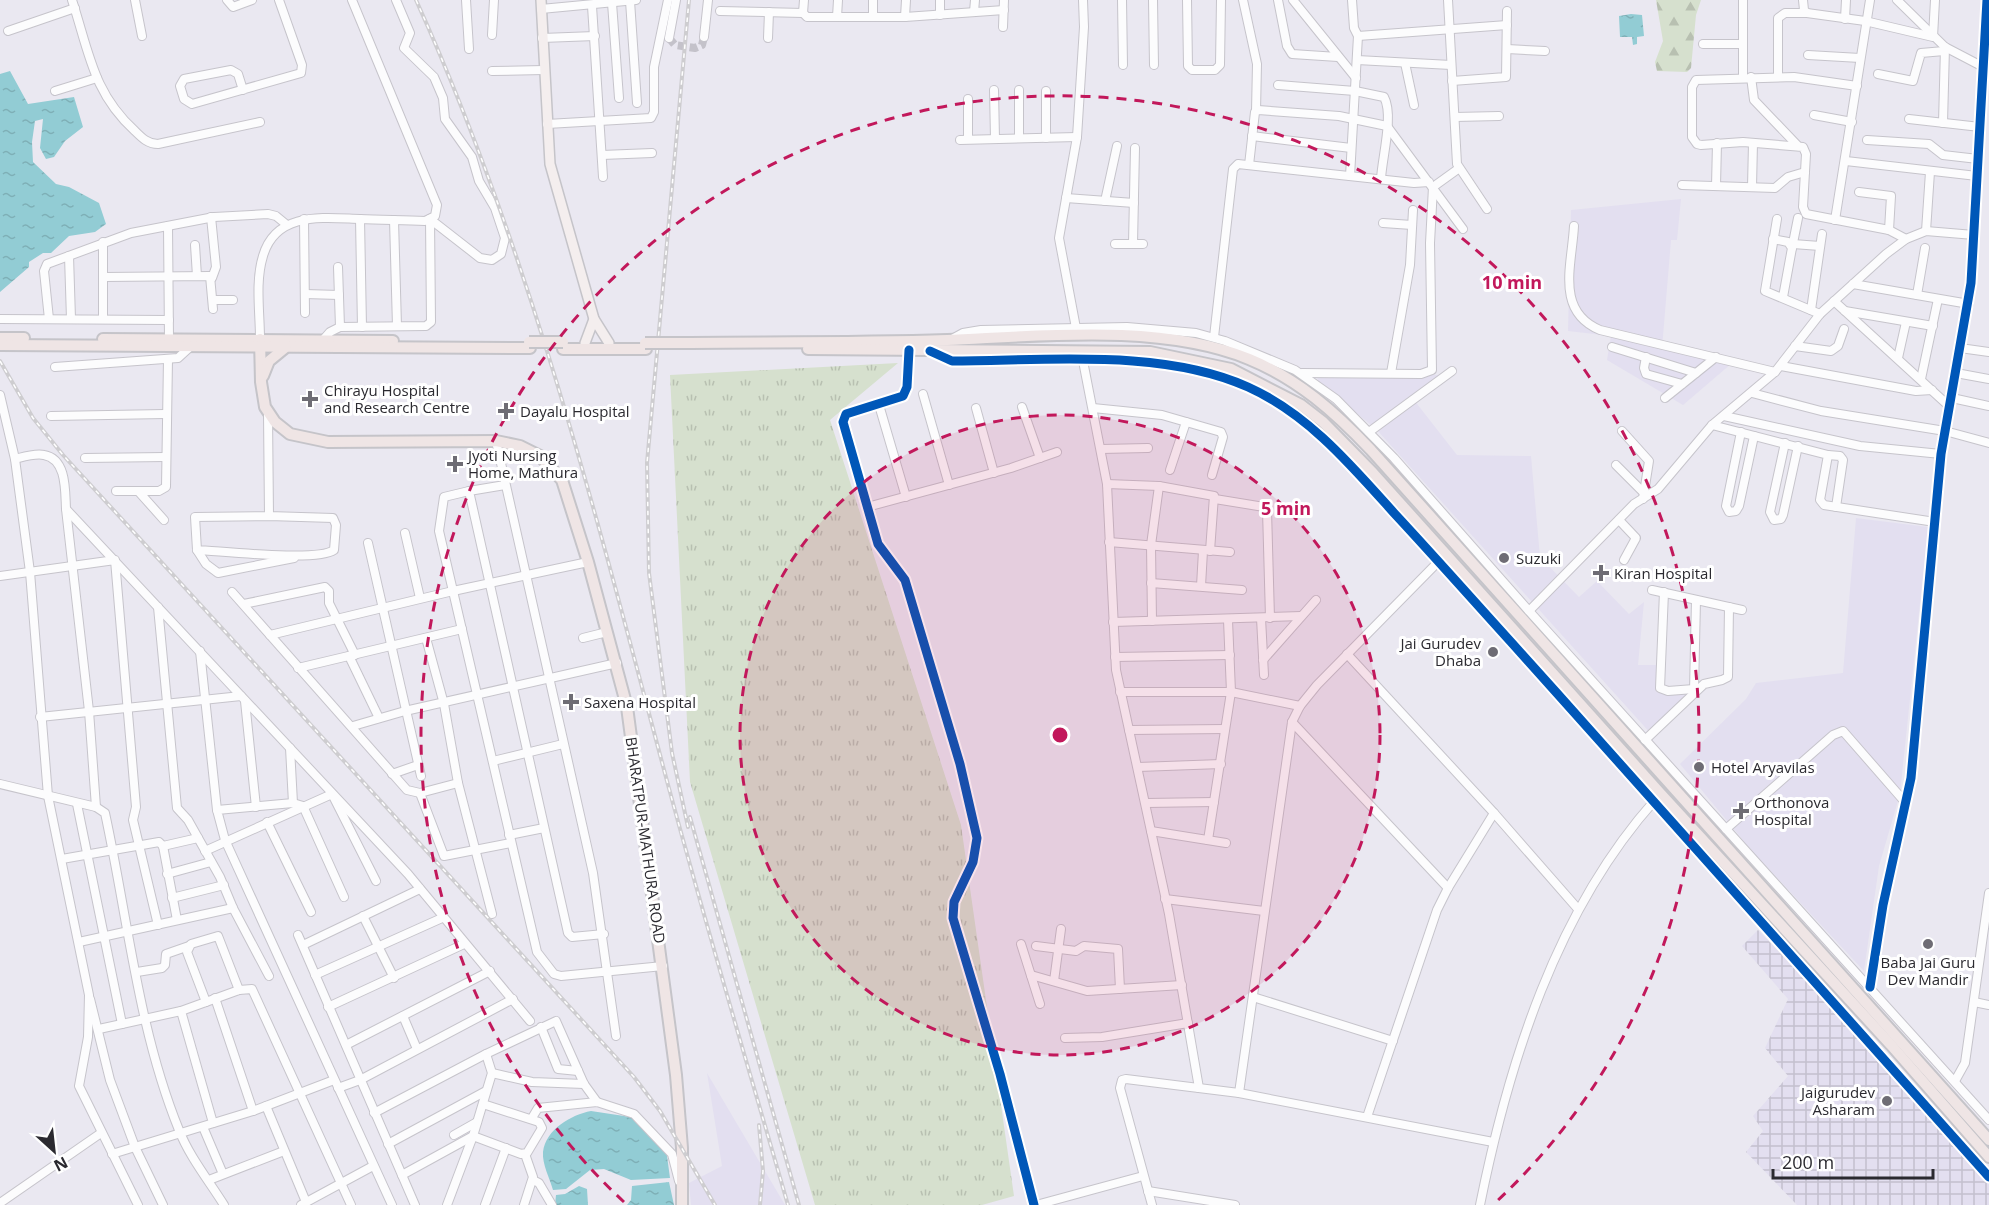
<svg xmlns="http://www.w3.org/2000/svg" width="1989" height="1205" font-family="'Open Sans',sans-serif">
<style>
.built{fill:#e3dff0}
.industrial{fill:url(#industrial-grid)}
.grass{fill:url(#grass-tufts)}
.forest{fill:url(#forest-firs)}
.water{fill:url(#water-ripples)}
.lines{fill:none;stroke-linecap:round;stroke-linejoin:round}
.minor-tunnel{stroke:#c4c2ca;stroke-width:8;stroke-dasharray:8 4;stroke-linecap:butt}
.minor-casing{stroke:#c6c4cb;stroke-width:10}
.major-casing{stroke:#c5c4c9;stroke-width:12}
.highway-casing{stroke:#c5c4c9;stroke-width:14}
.minor{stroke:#fcfcfd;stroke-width:8}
.major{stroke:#f4eeee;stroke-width:9}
.highway{stroke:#efe5e5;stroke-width:10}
.rail-casing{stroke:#cecdd0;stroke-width:4}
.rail{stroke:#fff;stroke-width:1.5;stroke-dasharray:4.5;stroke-linecap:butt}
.highway-bridge-casing{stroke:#c5c4c9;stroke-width:14;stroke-linecap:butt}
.highway-bridge{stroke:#efe5e5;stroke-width:10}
.cycleway-casing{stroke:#fff;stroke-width:13}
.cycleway{stroke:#0057b8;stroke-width:9}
.ring{fill:none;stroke:#c2185b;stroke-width:3;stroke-dasharray:10 8}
.poi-dot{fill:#6e6c74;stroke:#fff;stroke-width:2}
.labels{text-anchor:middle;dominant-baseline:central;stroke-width:6;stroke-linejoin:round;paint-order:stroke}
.poi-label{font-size:15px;fill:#2b2a30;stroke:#fff;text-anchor:start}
.street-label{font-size:15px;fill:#2b2a30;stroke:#fff}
.centre{fill:#c2185b;stroke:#fff;stroke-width:3}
.ring-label{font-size:18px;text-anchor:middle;font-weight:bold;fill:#c2185b;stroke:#fff;stroke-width:6;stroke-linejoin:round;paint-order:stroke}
</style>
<defs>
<pattern id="industrial-grid" width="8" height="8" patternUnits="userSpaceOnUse" patternTransform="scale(1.5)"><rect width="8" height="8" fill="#e3dff0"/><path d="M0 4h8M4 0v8" fill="none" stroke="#c3c0ce"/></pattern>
<pattern id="grass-tufts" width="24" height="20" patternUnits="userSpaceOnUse" patternTransform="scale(1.5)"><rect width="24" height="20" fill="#d6e0ce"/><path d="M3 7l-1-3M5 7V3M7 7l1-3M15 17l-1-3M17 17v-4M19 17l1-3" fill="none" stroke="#b8c0b1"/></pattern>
<pattern id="forest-firs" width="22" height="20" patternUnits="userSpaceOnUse" patternTransform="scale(1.5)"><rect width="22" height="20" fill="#d6e0ce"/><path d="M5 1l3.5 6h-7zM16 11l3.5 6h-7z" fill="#b8c0b1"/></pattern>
<pattern id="water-ripples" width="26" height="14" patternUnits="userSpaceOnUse" patternTransform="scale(1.5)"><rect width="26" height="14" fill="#92ccd4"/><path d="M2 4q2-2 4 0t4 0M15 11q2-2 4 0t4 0" fill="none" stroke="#7eafb6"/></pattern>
</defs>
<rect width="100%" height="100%" fill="#eae8f1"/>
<g class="built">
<polygon points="1681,199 1677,240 1671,240 1662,348 1732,363 1683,405 1607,360 1611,336 1568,331 1571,210"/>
<polygon points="1317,375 1438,375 1442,380 1414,400 1457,455 1531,456 1540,557 1579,597 1597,581 1629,614 1644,602 1638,665 1659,665 1658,693 1691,694 1653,736 1377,430 1318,381"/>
<polygon points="1856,518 1928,527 1900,794 1879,866 1864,971 1752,851 1680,764 1746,699 1756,683 1843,673"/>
<polygon points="707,1073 785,1205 691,1205 689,1183 722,1166"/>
</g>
<polygon class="industrial" points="1758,930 1887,1063 1989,1180 1989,1205 1797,1205 1746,1152 1763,1131 1753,1116 1788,1076 1765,1048 1788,999 1742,946"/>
<polygon class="grass" points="898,363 830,420 961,825 1014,1196 982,1205 815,1205 690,782 670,375"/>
<polygon class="forest" points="1656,0 1701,0 1696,15 1691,68 1687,72 1657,71 1655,62 1663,41"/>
<g class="water">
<polygon points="1631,14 1642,15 1644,36 1637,37 1637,44 1633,45 1632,37 1620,37 1619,16"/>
<polygon points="10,71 28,104 74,97 83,127 65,141 54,157 46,159 40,148 43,119 35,121 32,142 33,162 56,184 69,187 99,203 106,224 95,232 69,236 51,253 43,253 29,262 29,267 0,292 0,74"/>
<path d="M591,1111L644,1119L665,1141L670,1178L631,1180L604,1169L590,1170L566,1189L553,1190C550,1179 542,1164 543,1152C546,1129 571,1115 591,1111Z"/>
<polygon points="669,1182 674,1205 627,1205 631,1200 632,1186"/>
<polygon points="579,1186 587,1189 588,1205 555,1205 556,1195 565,1194"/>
</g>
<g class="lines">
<polyline class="minor-tunnel" points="669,38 675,45 695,48 702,45 704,37"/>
<defs>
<g id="minor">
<path d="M72,0C89,52 93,93 135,131C142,138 148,144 158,144L260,122"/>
<polyline points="135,0 142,36"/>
<polyline points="227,0 233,7 252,0"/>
<polyline points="396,0 410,33 404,48 434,77 443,98 445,119 472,157 479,181 495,208 505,238 501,254 492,260 480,258 430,219"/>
<polyline points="466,0 469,49"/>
<polyline points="1122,0 1123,65"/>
<polyline points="1153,0 1154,65"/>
<polyline points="1187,0 1188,66 1192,70 1215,70 1220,65 1221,0"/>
<polyline points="1243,0 1257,64 1256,111"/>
<polyline points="1278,0 1287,46 1292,54 1338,57"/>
<polyline points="1293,0 1356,78"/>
<polyline points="1352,0 1354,28 1358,36 1507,25"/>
<polyline points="1448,0 1457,164 1487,209"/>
<polyline points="1743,0 1743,77"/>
<polyline points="1803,0 1804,10 1807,13 1865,21 1933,37 1935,0"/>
<polyline points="1897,0 1945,47 1989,70"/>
<polyline points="630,1 637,103"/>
<polyline points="612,3 619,98"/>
<polyline points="592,6 603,177"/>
<polyline points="541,9 636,0"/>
<polyline points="720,11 803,13 804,0"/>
<polyline points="974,12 975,0"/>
<polyline points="803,13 807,17 905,17 1004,10"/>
<polyline points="940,15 940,0"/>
<polyline points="837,17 838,0"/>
<polyline points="873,17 873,0"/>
<polyline points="905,17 906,0"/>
<polyline points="1845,19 1846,0"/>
<polyline points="1003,27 1004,0"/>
<polyline points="8,31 75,8"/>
<polyline points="492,35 494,0"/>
<polyline points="704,37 708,0"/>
<polyline points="542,38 595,36"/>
<polyline points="669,38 676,0"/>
<polyline points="768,38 769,12"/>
<polyline points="1703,44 1743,44"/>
<polyline points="1507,49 1545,51"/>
<polyline points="1808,55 1860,58"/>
<polyline points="1357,60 1451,65"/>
<polyline points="1405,63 1414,105"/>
<polyline points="492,71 544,70"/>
<polyline points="1878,74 1913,81 1921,53 1944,51"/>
<polyline points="1778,76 1778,18 1785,13 1807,13"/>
<polyline points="1751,77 1754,100 1798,146"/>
<polyline points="1452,81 1506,77 1507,11"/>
<path d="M1278,85L1355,91L1384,97C1394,115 1382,158 1381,179"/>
<polyline points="1857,86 1794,77 1696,80 1692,87 1692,137 1697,144 1701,145 1743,142 1803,147 1806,154 1803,207 1806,214 1889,230 1906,239"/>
<polyline points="243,90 238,74 231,70 184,79 180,86 184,99 192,104 301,73 302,65 279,0"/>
<polyline points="994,90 995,139"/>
<polyline points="1019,90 1019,138"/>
<polyline points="55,91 97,78"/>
<polyline points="1814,115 1852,122"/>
<polyline points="1455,117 1499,116"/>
<polyline points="1909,119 1980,127"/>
<polyline points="1943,123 1945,47"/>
<polyline points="547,124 651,118 654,112 654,67 668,0"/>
<polyline points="1252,136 1351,148"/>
<polyline points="1046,138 1046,91"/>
<polyline points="968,139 968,99"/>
<polyline points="960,140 1077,137"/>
<polyline points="1867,140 1929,144 1943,155 1978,159"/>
<polyline points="602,155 652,153"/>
<polyline points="1846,161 1977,176"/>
<polyline points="1249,165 1255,112 1258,110 1339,116 1387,126 1463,229"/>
<polyline points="1350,176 1358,36"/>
<polyline points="1682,185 1775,188 1788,177 1805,172"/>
<polyline points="1716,186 1717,143"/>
<polyline points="1752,187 1753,143"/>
<polyline points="1859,192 1891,196 1889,230"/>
<polyline points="1066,198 1134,203"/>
<polyline points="1105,201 1117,146"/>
<polyline points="211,217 216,267 212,278"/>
<polyline points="304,219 305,313"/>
<polyline points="360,219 362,327"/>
<polyline points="1777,219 1765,291 1820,314"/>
<polyline points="394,220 397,326"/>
<polyline points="1835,220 1870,0"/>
<polyline points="1383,223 1412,225"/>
<polyline points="168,226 169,339"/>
<path d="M1574,226C1572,265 1555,311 1600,330L1775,372"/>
<polyline points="1926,231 1930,172"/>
<polyline points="1773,239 1788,242 1792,248 1783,297"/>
<polyline points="1115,244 1143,244"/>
<polyline points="1133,244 1135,148"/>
<polyline points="1793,244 1820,246"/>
<polyline points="195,245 197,276"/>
<polyline points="1792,248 1798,218"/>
<polyline points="69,256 71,319"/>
<polyline points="338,267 340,327"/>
<polyline points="104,277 210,276 213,309"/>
<polyline points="1853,284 1969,304"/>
<polyline points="305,294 339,295"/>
<polyline points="1917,295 1925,248"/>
<polyline points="213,300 233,300"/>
<polyline points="1834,301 1950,407"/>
<polyline points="1811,310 1822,234"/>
<polyline points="1845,311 1933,326"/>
<polyline points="0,319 169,320"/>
<polyline points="49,319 44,271 47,264 131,233 214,217 268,214 276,216 287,225"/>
<polyline points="103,319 103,242"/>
<polyline points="1076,328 1059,238 1077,137 1084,27 1083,0"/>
<polyline points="1214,337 1233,169 1238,164 1414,183 1429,182"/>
<path d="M260,339C260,312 255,282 263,256C276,211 324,218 360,219C382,220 403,220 425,221L435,216L437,205L352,0"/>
<polyline points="952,339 963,333 981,330 1127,327 1196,333 1225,341 1295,370 1336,399 1394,458 1529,611 1989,1120"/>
<polyline points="323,340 330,332 340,327 426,326 431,322 430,219"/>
<polyline points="1795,346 1831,351 1838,346 1844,329"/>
<polyline points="1612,347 1696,373"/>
<polyline points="1960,348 1989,352"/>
<polyline points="909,350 907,387 903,396 846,414 843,422 878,544 905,580 960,764 977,838 973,862 954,902 953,918 1000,1074 1034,1205"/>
<path d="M930,351L952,361C1045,361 1162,348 1248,387C1308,414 1351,465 1394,513C1434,556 1472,599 1511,642C1671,820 1830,999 1989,1177"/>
<polyline points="1646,357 1644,368 1646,374 1682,384"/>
<polyline points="1898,358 1906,322"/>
<polyline points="1083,361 1107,484 1116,670 1169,914 1199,1088"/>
<polyline points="1781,366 1916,391 1932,390"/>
<polyline points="55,367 178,358 190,347"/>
<polyline points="1302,373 1421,374 1432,370 1430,243 1433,187 1458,169"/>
<polyline points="1391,373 1410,265 1413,210"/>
<polyline points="1956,373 1989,379"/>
<polyline points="1921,379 1938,299"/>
<polyline points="1752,393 1821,411 1945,431 1989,443"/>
<polyline points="923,394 949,485"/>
<polyline points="0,395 15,459 30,572 48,796 89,995 88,1037 79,1086 138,1205"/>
<polyline points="1665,398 1716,357"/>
<polyline points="1952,398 1989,406"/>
<polyline points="879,405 906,497"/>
<polyline points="1022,407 1040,458"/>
<polyline points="976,408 994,473"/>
<polyline points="1093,408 1162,415 1221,432 1223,437 1212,475"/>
<path d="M268,414L269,516L195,517L197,550C221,551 318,562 334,550L336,525L333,518L269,516"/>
<polyline points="51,416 165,414"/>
<polyline points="1724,416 1860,446 1941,454"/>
<polyline points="1712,425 1828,455 1820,500 1824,505 1935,522"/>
<polyline points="1622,431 1649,461 1643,499"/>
<polyline points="1369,432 1452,371"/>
<polyline points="1741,432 1726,506 1729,512 1736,511 1739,506 1754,436"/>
<polyline points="496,441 593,873 616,1036"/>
<polyline points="1785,443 1770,512 1774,520 1781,519 1783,515 1798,446"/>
<polyline points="1101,449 1148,448"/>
<polyline points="1828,455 1840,456 1843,460 1836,507"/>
<polyline points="85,458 165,457"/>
<path d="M15,459C23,457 35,453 44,455C67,459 65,491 66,509L408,874L530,1021"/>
<polyline points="1616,465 1644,493"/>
<polyline points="1170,470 1186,422"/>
<polyline points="1107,484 1159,486 1214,496 1210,551"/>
<polyline points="505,485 469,491 568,933 572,937 604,934"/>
<polyline points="116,491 159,491 166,487 168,359"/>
<polyline points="469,491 444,497 439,531 537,952 554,974 561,976 663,966"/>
<polyline points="139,492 164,520"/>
<polyline points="1215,499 1264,507 1267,510 1270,618"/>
<polyline points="867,507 1011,468 1057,452"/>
<polyline points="66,509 89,711 96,807"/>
<polyline points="1619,520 1636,538 1624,560"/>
<polyline points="405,533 420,598"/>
<polyline points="1109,542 1230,552"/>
<polyline points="368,543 421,776"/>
<polyline points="197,550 206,564 218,573 294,558"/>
<polyline points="0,576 115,560 136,807 133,820 158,925"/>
<polyline points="1151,583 1242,590"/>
<polyline points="1201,586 1203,551"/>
<polyline points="1652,590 1742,610"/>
<polyline points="232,592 407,790 420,793 458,783"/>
<polyline points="1664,592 1660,688 1668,691 1694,689"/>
<polyline points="244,604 325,587 329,591 329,603 355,655"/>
<polyline points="158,607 177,808 188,820 220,877 233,908 269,976"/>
<polyline points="1529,611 1634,504 1658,489 1712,425 1775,372 1820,314 1886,254 1906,239 1926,231 1974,235"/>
<polyline points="1261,618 1264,675"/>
<polyline points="1152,621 1151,545 1159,486"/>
<polyline points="1113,622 1301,616"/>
<polyline points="270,635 453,591 588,562"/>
<polyline points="426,638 444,704 458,783 492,914"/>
<polyline points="583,638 607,632"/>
<polyline points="200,651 217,810"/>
<polyline points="1347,654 1494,813 1578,909"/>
<polyline points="349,656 379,718"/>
<polyline points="1115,657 1230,655"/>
<polyline points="1263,660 1316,600"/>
<polyline points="298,668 462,629"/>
<polyline points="1694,691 1696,600"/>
<polyline points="1120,692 1231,692 1300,706"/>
<polyline points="245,701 256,807"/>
<polyline points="40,717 241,696"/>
<polyline points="1292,722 1448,888"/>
<polyline points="353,726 405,711 617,663"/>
<polyline points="1129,730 1225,729"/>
<polyline points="1645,740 1704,684 1722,680 1728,677 1729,607"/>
<polyline points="290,748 293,803"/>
<polyline points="493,761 563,744"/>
<polyline points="1138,767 1221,764"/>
<polyline points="392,774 418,765"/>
<path d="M0,784L96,807L105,813C128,919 138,1029 179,1130C189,1156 209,1181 224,1205"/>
<polyline points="420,793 444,856 511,843"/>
<polyline points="1146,803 1214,802"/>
<polyline points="77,804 122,1024"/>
<polyline points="267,822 311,912"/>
<polyline points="1726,829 1833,735 1843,731 1905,802"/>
<polyline points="1151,831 1226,843"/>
<polyline points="509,835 544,828"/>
<polyline points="1208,840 1231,692 1228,620"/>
<polyline points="163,846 198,838"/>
<polyline points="205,851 332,794 376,881"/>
<polyline points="62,859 159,842 163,846 177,920"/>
<polyline points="167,874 211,862"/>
<polyline points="344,897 303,806 293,803 217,810 225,840 392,1205"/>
<polyline points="172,898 224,885"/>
<polyline points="1165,899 1264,911"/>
<polyline points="363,916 394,978"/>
<polyline points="298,935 415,1205"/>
<polyline points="79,942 233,908"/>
<polyline points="1021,944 1040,1004"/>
<polyline points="303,945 420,889"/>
<polyline points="1036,946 1076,951 1084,946 1118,949 1120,989"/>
<polyline points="137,972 162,968 165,965 166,954 189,946"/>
<polyline points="315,975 442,918"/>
<polyline points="1031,975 1087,991 1182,985"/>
<polyline points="1054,981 1061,929"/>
<polyline points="1870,987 1883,905 1911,778 1941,454 1971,283 1987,0"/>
<polyline points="1253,997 1393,1041"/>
<polyline points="215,998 253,1111"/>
<polyline points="90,999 110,1080 135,1147 163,1205"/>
<polyline points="206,1002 187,952 191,944 218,936 239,990"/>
<polyline points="1974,1002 1989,1005"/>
<polyline points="328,1007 464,944"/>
<polyline points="181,1011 213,1123"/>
<polyline points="403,1016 417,1049"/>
<polyline points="541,1027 558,1069 578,1071"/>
<polyline points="99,1029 181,1011 239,990 252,989 351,1205"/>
<polyline points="1065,1038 1102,1037 1188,1023"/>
<polyline points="346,1045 490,971"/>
<polyline points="492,1073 532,1082 584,1084"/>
<polyline points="1955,1081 1965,1063 1989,893"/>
<polyline points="338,1088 360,1080 513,999"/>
<polyline points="1239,1093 1292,722 1300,706 1317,685 1439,561"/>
<polyline points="266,1106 306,1202"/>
<polyline points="374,1113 486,1054 556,1021 584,1084 597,1102"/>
<polyline points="1367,1117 1437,910 1448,888 1494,813"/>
<polyline points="532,1118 538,1108 597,1102 634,1114 672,1154 679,1181"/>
<polyline points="203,1127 223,1174"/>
<polyline points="454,1135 477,1122"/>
<polyline points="388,1144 486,1091"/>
<polyline points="112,1154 253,1111 334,1080"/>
<polyline points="402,1175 473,1136 521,1154 527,1153 542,1128 539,1122 483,1104"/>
<polyline points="209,1180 284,1151"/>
<polyline points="533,1180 539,1183 552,1205"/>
<polyline points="1148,1191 1235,1205"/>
<polyline points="0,1203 101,1133"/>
<polyline points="301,1205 373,1166"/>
<polyline points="447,1205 473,1136 492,1073 486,1054"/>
<polyline points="485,1205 506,1148"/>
<polyline points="524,1205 533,1177 525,1154"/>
<polyline points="1036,1205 1143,1176"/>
<polyline points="1152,1205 1120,1088 1122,1080 1126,1079 1239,1093 1493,1142"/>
<path d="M1480,1205C1509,1062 1556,911 1655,800"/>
</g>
<g id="major">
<polyline points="541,0 550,164 594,319 609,343"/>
<polyline points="585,343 594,319"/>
</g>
<g id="highway">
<polyline points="0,338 24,338"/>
<polyline points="103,339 393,341"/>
<polyline points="260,339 261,382 265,407 275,422 290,434 328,442 496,441 520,446 540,456 562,480 588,562 627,707 676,1075 682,1148 682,1205"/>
<path d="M674,343C765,342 856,343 947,340C1040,336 1161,323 1249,359C1298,379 1335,412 1371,450L1989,1140"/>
<polyline points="0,345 530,348"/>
<polyline points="563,349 646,349"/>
<polyline points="808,349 1150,352 1231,369 1301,405 1323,422 1373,473 1660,793 1891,1045 1989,1157"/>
<polyline points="263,376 269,361 286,347"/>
</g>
</defs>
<use href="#minor" class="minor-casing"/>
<use href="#major" class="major-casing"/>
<use href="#highway" class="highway-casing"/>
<use href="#minor" class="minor"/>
<use href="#major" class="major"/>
<use href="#highway" class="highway"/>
<defs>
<g id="rail">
<path d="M416,0C527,245 594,507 663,766C702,913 746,1059 788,1205"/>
<polyline points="0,361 33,418 63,455 634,1077 660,1111 715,1205"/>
<polyline points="690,817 799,1205"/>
<polyline points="688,827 672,753 649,573 647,463 689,0"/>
<polyline points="759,1125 763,1171 760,1205"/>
</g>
</defs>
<use href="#rail" class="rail-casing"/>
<use href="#rail" class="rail"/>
<defs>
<g id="highway-bridge">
<polyline points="529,342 563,342"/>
<polyline points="645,343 674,343"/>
</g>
</defs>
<use href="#highway-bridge" class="highway-bridge-casing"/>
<use href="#highway-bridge" class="highway-bridge"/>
<defs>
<g id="cycleway">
<polyline points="909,350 907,387 903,396 846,414 843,422 878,544 905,580 960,764 977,838 973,862 954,902 953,918 1000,1074 1034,1205"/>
<path d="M930,351L952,361C1045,361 1162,348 1248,387C1308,414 1351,465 1394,513C1434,556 1472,599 1511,642C1671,820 1830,999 1989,1177"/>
<polyline points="1870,987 1883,905 1911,778 1941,454 1971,283 1987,0"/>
</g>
</defs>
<use href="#cycleway" class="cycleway-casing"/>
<use href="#cycleway" class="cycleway"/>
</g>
<circle cx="1060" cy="735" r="320" fill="#c2185b" fill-opacity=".12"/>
<g class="ring">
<circle cx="1060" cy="735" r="320"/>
<path d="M624 1202A639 639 0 1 1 1496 1202"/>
</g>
<g class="poi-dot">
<path d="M307 390h6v6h6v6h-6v6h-6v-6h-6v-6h6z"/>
<path d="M503 402h6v6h6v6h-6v6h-6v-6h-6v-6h6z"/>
<path d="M452 455h6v6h6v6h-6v6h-6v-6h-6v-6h6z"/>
<circle cx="1504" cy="558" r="6"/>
<path d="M1598 564h6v6h6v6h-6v6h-6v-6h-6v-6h6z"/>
<circle cx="1493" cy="652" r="6"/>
<path d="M568 693h6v6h6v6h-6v6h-6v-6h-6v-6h6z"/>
<circle cx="1699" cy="767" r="6"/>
<path d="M1738 802h6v6h6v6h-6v6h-6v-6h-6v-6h6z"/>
<circle cx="1928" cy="944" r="6"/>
<circle cx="1887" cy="1101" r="6"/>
</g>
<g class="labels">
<g class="poi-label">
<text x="324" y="390">Chirayu Hospital<tspan x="324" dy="17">and Research Centre</tspan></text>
<text x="520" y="411">Dayalu Hospital</text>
<text x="468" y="455">Jyoti Nursing<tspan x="468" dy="17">Home, Mathura</tspan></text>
<text x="1516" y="558">Suzuki</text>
<text x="1614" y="573">Kiran Hospital</text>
<text x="1481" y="643" text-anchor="end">Jai Gurudev<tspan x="1481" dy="17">Dhaba</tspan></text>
<text x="584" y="702">Saxena Hospital</text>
<text x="1711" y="767">Hotel Aryavilas</text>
<text x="1754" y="802">Orthonova<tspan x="1754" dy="17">Hospital</tspan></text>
<text x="1928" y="962" text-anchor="middle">Baba Jai Guru<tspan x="1928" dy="17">Dev Mandir</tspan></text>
<text x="1875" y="1092" text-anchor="end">Jaigurudev<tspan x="1875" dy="17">Asharam</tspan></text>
</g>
<g class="street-label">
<text transform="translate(646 840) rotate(82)">BHARATPUR-MATHURA ROAD</text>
</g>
</g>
<circle cx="1060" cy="735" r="9" class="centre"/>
<g class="ring-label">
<text x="1512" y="289">10 min</text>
<text x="1286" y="515">5 min</text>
</g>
<g transform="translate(54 1151) rotate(153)" stroke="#ffffff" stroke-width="4.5" paint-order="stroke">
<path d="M0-4.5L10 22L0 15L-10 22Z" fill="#2b2a30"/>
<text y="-9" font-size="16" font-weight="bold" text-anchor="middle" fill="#2b2a30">N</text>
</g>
<path d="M1773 1169v9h160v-9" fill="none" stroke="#2b2a30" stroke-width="3"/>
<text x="1782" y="1169" font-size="18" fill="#2b2a30" stroke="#ffffff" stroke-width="4.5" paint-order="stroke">200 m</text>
</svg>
